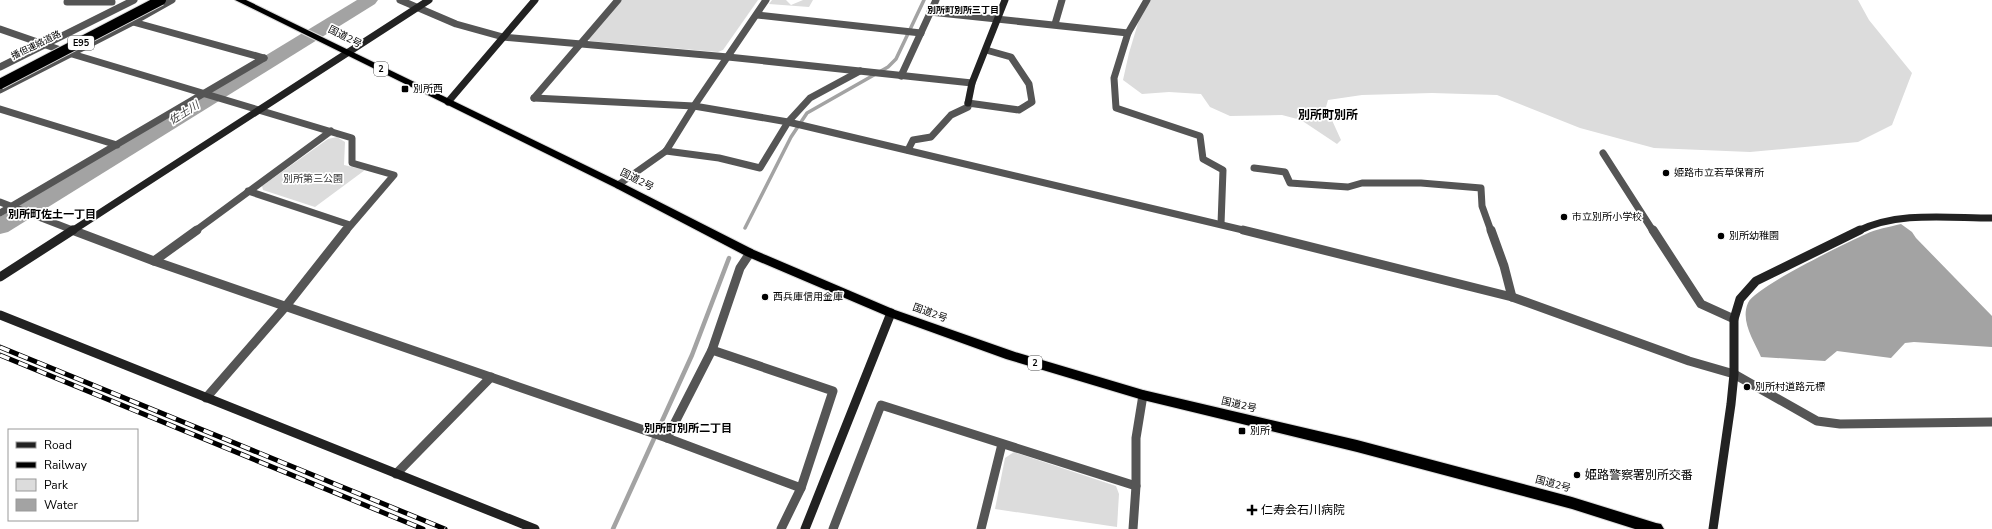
<svg xmlns="http://www.w3.org/2000/svg" width="1992" height="529" font-family="'Nunito Sans','Noto Sans JP',sans-serif">
<style>
.green{fill:#dcdcdc}
.water{fill:#a3a3a3}
.lines{fill:none;stroke-linecap:round;stroke-linejoin:round}
.stream-far1{stroke:#a3a3a3;stroke-width:3.5}
.stream{stroke:#a3a3a3;stroke-width:4.5}
.river{fill:#a3a3a3;fill-rule:evenodd}
.highway-casing{stroke:#dbdbdb;stroke-width:2}
.street-far1{stroke:#555;stroke-width:7}
.street{stroke:#555;stroke-width:9}
.secondary-far1{stroke:#222;stroke-width:7}
.secondary{stroke:#222;stroke-width:9}
.highway{fill:#000;fill-rule:evenodd}
.rail-casing{stroke:#000;stroke-width:5}
.rail{stroke:#fff;stroke-width:3.5;stroke-dasharray:10;stroke-linecap:butt}
.highway-bridge-casing{stroke:#dbdbdb;stroke-width:12;stroke-linecap:butt}
.highway-bridge{stroke:#000;stroke-width:10}
.poi-dot{fill:#000;stroke:#fff;stroke-width:1.5}
.labels{text-anchor:middle;dominant-baseline:central;stroke-width:3.5;stroke-linejoin:round;paint-order:stroke}
.far-neighbourhood-label{font-size:9px;font-weight:bold;fill:#000;stroke:#fff}
.shield{fill:#fff;stroke:#4c4c4c;stroke-width:1}
.shield-label{font-size:9px;font-weight:bold;fill:#000}
.far-street-label{font-size:9px;fill:#000;stroke:#fff}
.street-label{font-size:10px;fill:#000;stroke:#fff}
.poi-label{font-size:10px;fill:#000;stroke:#fff;text-anchor:start}
.park-label{font-size:10px;fill:#333;stroke:#fff}
.water-label{font-size:11px;font-style:italic;fill:#444;stroke:#fff}
.neighbourhood-label{font-size:11px;font-weight:bold;fill:#000;stroke:#fff}
.quarter-label{font-size:12px;font-weight:bold;fill:#000;stroke:#fff}
.near-poi-label{font-size:12px;fill:#000;stroke:#fff;text-anchor:start}
</style>
<rect width="100%" height="100%" fill="#fff"/>
<g class="green">
<polygon points="622,0 758,0 723,50 718,52 590,41 588,38"/>
<polygon points="772,0 786,0 791,5 803,0 813,0 809,7 769,4"/>
<polygon points="1145,0 1858,0 1869,20 1912,73 1892,125 1858,142 1750,152 1654,148 1580,128 1497,95 1432,93 1362,95 1328,100 1326,107 1341,140 1337,144 1301,120 1282,115 1230,116 1210,107 1201,94 1169,92 1142,94 1123,80 1129,53"/>
<polygon points="337,137 345,142 344,165 365,170 315,207 263,190 262,186 328,139"/>
<polygon points="1014,452 1116,486 1119,494 1117,527 995,509 1005,458"/>
</g>
<path class="water" d="M1901,224L1912,232L1916,238L1992,316V347L1914,342L1905,343L1891,358L1837,351L1825,361L1761,357C1754,341 1740,321 1748,303C1755,287 1846,243 1866,234C1876,229 1889,227 1901,224Z"/>
<g class="lines">
<polyline class="stream-far1" points="745,228 791,137 807,113 888,67 896,59 924,0"/>
<polyline class="stream" points="613,529 692,355 729,258"/>
<polygon class="river" points="357,0 378,0 375,4 8,232 0,234 0,217"/>
<defs>
<polygon id="highway" points="235,0 246,0 622,183 754,250 895,310 1015,352 1143,390 1357,440 1572,497 1656,523 1661,524 1664,529 1635,529 1572,509 1357,452 1143,400 1006,359 887,316 746,256 614,187"/>
</defs>
<use href="#highway" class="highway-casing"/>
<g class="street-far1">
<polyline points="400,0 456,24 503,37 728,57 972,83"/>
<polyline points="1147,0 1128,33 1114,78 1116,108 1200,136 1203,159 1223,170 1221,224"/>
<polyline points="67,2 112,2"/>
<polyline points="930,12 1128,33"/>
<polyline points="757,15 921,33"/>
<polyline points="133,22 264,58"/>
<polyline points="1055,24 1062,0"/>
<polyline points="0,29 72,54 352,138 352,163 394,175 346,231"/>
<polyline points="0,67 134,0"/>
<polyline points="901,76 936,0"/>
<polyline points="0,90 133,22 172,0"/>
<polyline points="534,98 694,106 788,122 1247,231"/>
<polyline points="534,98 618,0"/>
<polyline points="0,109 117,145"/>
<polyline points="908,150 913,140 931,137 951,115 968,107 968,103 1019,110 1032,102 1029,84 1011,57 986,50"/>
<polyline points="666,151 719,158 760,168 788,122 810,98 860,71"/>
<polyline points="1603,153 1653,231"/>
<polyline points="1254,168 1285,172 1290,183 1348,187 1362,183 1421,183 1481,188 1482,206 1491,231"/>
<polyline points="618,185 666,151 694,106 766,0"/>
<polyline points="248,191 350,225"/>
<polyline points="0,202 75,231"/>
<polyline points="0,213 264,58"/>
<polyline points="195,231 331,131"/>
</g>
<g class="street">
<polyline points="72,230 154,261 667,438 801,488"/>
<polyline points="1243,230 1512,297 1689,361 1734,374 1817,421 1840,424 1992,422"/>
<polyline points="1491,230 1504,266 1512,297"/>
<polyline points="1653,230 1701,304 1734,319"/>
<polyline points="154,261 197,230"/>
<polyline points="712,350 833,391 801,488 781,529"/>
<polyline points="206,398 286,306 346,230"/>
<polyline points="667,438 712,350 740,268 750,253"/>
<polyline points="396,474 491,377"/>
<polyline points="833,529 881,405 1136,486"/>
<polyline points="981,529 1002,444"/>
<polyline points="1133,529 1136,486 1136,438 1143,395"/>
</g>
<g class="secondary-far1">
<polyline points="448,102 535,0"/>
<polyline points="968,103 972,83 1005,0"/>
<polyline points="72,231 429,0"/>
<path d="M1858,231C1898,211 1948,218 1992,218"/>
</g>
<g class="secondary">
<polyline points="0,277 73,230"/>
<polyline points="0,315 535,529"/>
<polyline points="805,529 891,313"/>
<polyline points="1713,529 1731,404 1734,374 1734,319 1740,299 1756,281 1860,230"/>
</g>
<use href="#highway" class="highway"/>
<defs>
<g id="rail">
<polyline points="0,347 445,529"/>
<polyline points="0,355 423,529"/>
</g>
</defs>
<use href="#rail" class="rail-casing"/>
<use href="#rail" class="rail"/>
<defs>
<polyline id="highway-bridge" points="0,84 161,0"/>
</defs>
<use href="#highway-bridge" class="highway-bridge-casing"/>
<use href="#highway-bridge" class="highway-bridge"/>
</g>
<g class="poi-dot">
<rect x="401" y="85" width="8" height="8" rx="2"/>
<circle cx="1666" cy="173" r="4"/>
<circle cx="1564" cy="217" r="4"/>
<circle cx="1721" cy="236" r="4"/>
<circle cx="765" cy="297" r="4"/>
<circle cx="1747" cy="387" r="4"/>
<rect x="1238" y="427" width="8" height="8" rx="2"/>
<circle cx="1577" cy="475" r="4"/>
<path d="M1250 504h4v4h4v4h-4v4h-4v-4h-4v-4h4z"/>
</g>
<g class="labels">
<g class="far-neighbourhood-label">
<text x="963" y="10">別所町別所三丁目</text>
</g>
<g class="shield">
<rect x="68" y="36" width="26" height="14" rx="3"/>
<rect x="374" y="62" width="14" height="14" rx="3"/>
<rect x="1028" y="356" width="14" height="14" rx="3"/>
</g>
<g class="shield-label">
<text x="81" y="43">E95</text>
<text x="381" y="69">2</text>
<text x="1035" y="363">2</text>
</g>
<g class="far-street-label">
<text transform="translate(36 45) rotate(-26)">播但連絡道路</text>
</g>
<g class="street-label">
<text transform="translate(345 37) rotate(27)">国道2号</text>
<text transform="translate(637 180) rotate(27)">国道2号</text>
<text transform="translate(930 313) rotate(20)">国道2号</text>
<text transform="translate(1239 405) rotate(13)">国道2号</text>
<text transform="translate(1553 484) rotate(15)">国道2号</text>
</g>
<g class="poi-label">
<text x="413" y="89">別所西</text>
<text x="1674" y="173">姫路市立若草保育所</text>
<text x="1572" y="217">市立別所小学校</text>
<text x="1729" y="236">別所幼稚園</text>
<text x="773" y="297">西兵庫信用金庫</text>
<text x="1755" y="387">別所村道路元標</text>
<text x="1250" y="431">別所</text>
</g>
<g class="park-label">
<text x="313" y="179">別所第三公園</text>
</g>
<g class="water-label">
<text transform="translate(184 113) rotate(-32)">佐土川</text>
</g>
<g class="neighbourhood-label">
<text x="52" y="214">別所町佐土一丁目</text>
<text x="688" y="428">別所町別所二丁目</text>
</g>
<g class="quarter-label">
<text x="1328" y="115">別所町別所</text>
</g>
<g class="near-poi-label">
<text x="1585" y="475">姫路警察署別所交番</text>
<text x="1261" y="510">仁寿会石川病院</text>
</g>
</g>
<rect x="8" y="429" width="130" height="92" fill="#ffffff" stroke="#999999"/>
<rect x="16" y="442" width="20" height="6" fill="#222222" stroke="#999999"/>
<text x="44" y="449" font-size="12" fill="#000000">Road</text>
<rect x="16" y="462" width="20" height="6" fill="#000000" stroke="#999999"/>
<text x="44" y="469" font-size="12" fill="#000000">Railway</text>
<rect x="16" y="479" width="20" height="12" fill="#dcdcdc" stroke="#999999"/>
<text x="44" y="489" font-size="12" fill="#000000">Park</text>
<rect x="16" y="499" width="20" height="12" fill="#a3a3a3" stroke="#999999"/>
<text x="44" y="509" font-size="12" fill="#000000">Water</text>
</svg>
